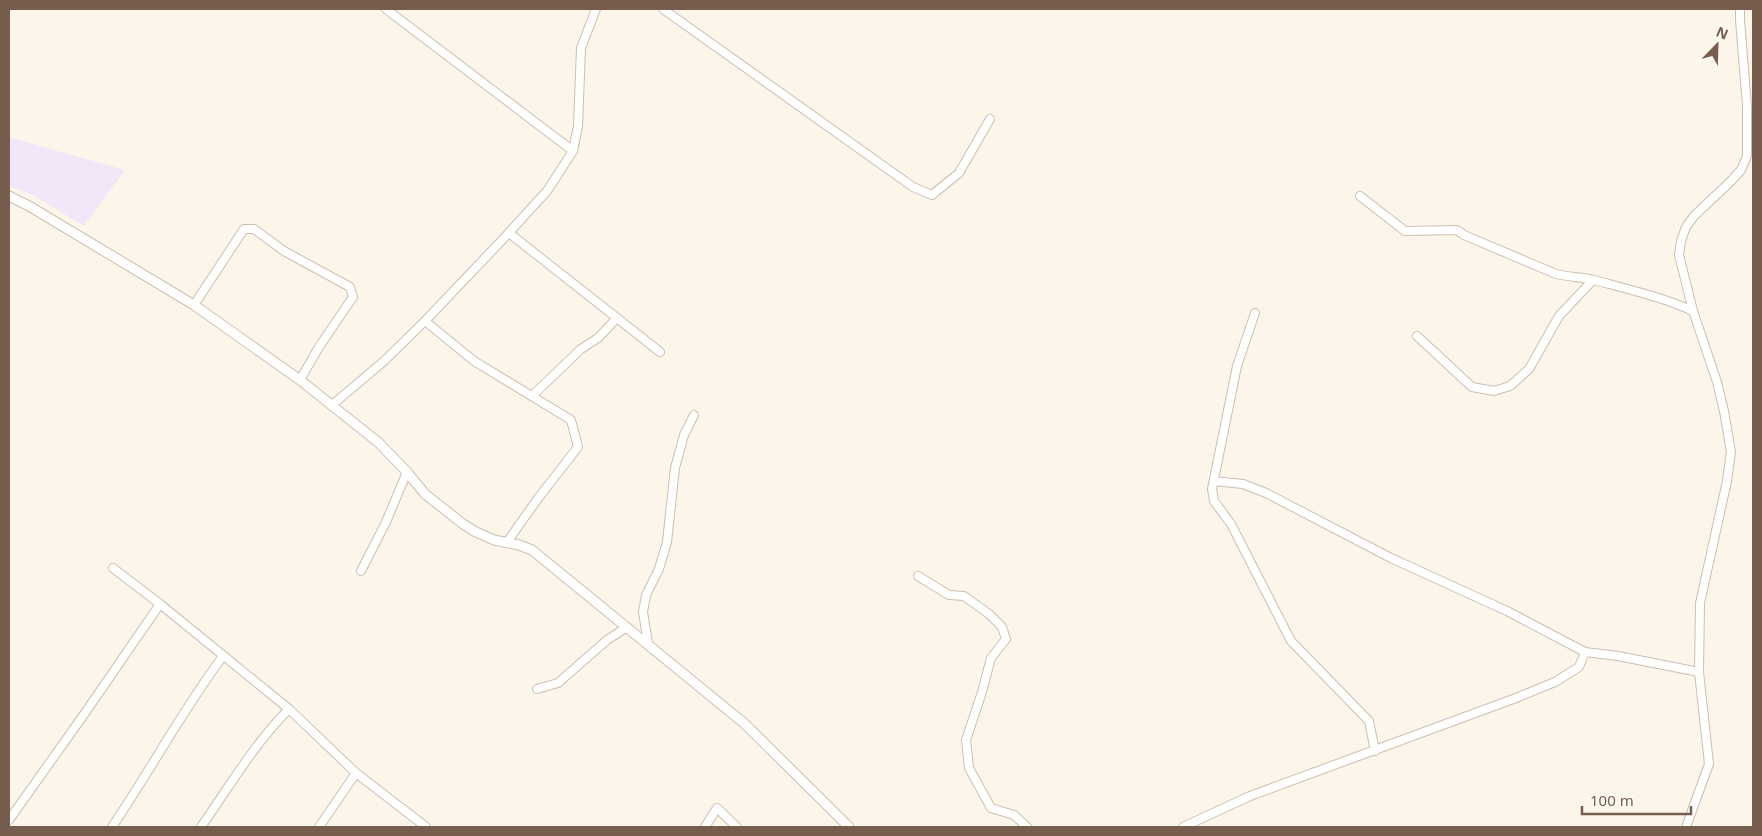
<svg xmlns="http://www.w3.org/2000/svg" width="1762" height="836" font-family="'Noto Sans',sans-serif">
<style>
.education{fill:#f2e6f9}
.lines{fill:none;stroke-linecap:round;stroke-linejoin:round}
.minor-casing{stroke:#cebeaf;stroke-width:10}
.tertiary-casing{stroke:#cebeaf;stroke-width:11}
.minor{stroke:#fff;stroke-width:8}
.tertiary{stroke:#fff;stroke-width:9}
</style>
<rect width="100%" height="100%" fill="#fcf5ea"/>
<polygon class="education" points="9,137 61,152 125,170 84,226 33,195 9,186"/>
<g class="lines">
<defs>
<g id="minor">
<polyline points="386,9 573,151"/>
<polyline points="663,9 913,187 932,195 959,173 990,119"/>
<path d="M1360,196L1405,231L1457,230L1464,235L1556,274C1569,277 1582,277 1594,280C1627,289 1662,297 1693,311"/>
<polyline points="509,233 617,318"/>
<polyline points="194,305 244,229 254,229 284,251 350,287 353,297 319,347 300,380"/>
<polyline points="1255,313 1237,366 1212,489 1214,501 1231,524 1291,641 1369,721 1375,751"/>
<polyline points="425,321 474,361 571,420 578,447 539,497 507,542"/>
<polyline points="1417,336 1472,387 1494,391 1510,386 1529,369 1559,316 1593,280"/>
<polyline points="532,396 581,349 598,338 617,318 660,352"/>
<polyline points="332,405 383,362 425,321 504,238 547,191 573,151 578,126 581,48 596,9"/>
<polyline points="1214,481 1243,484 1266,493 1391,558 1507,611 1585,652"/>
<polyline points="113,568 160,604 289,709 356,773 319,827"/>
<polyline points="361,571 386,522 407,472"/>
<polyline points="918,576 949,595 964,596 989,614 1002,627 1006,639 991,658 982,692 966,740 969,768 991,808 1014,815 1027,827"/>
<polyline points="648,643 643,612 646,595 659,569 667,542 675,468 684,435 694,415"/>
<polyline points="537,689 558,683 607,640 627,627"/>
<polyline points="356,773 426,827"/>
<polyline points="9,820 85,713 160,604"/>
<path d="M112,827C150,771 182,711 223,656"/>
<path d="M201,827C229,787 254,744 289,709"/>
<polyline points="705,827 717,808 737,827"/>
<polyline points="1183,827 1250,796 1516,698 1555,682 1579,667 1585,652 1618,656 1699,672"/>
<polyline points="1686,827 1709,764 1699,672 1700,603 1727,481 1731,452 1724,411 1717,382 1693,311 1679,255 1681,241 1686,227 1694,216 1730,182 1741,170 1747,156 1747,106 1740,20 1740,9"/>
</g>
<polyline id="tertiary" points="9,196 29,206 194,305 300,380 379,443 407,472 425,494 463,524 474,531 494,540 519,545 532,550 745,724 849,827"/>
</defs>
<use href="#minor" class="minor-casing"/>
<use href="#tertiary" class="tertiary-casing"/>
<use href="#minor" class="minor"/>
<use href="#tertiary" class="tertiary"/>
</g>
<rect width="1762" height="836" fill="none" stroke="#775d4d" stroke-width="20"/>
<g transform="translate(1717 45) rotate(23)" stroke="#fff9f0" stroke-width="4" paint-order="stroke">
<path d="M0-4L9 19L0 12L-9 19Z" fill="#775d4d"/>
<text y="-8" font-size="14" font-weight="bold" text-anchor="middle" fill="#775d4d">N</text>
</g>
<path d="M1582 806v8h109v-8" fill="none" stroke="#775d4d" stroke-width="2.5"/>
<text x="1590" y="806" font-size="15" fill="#775d4d" stroke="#fff9f0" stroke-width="4" paint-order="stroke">100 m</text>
</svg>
